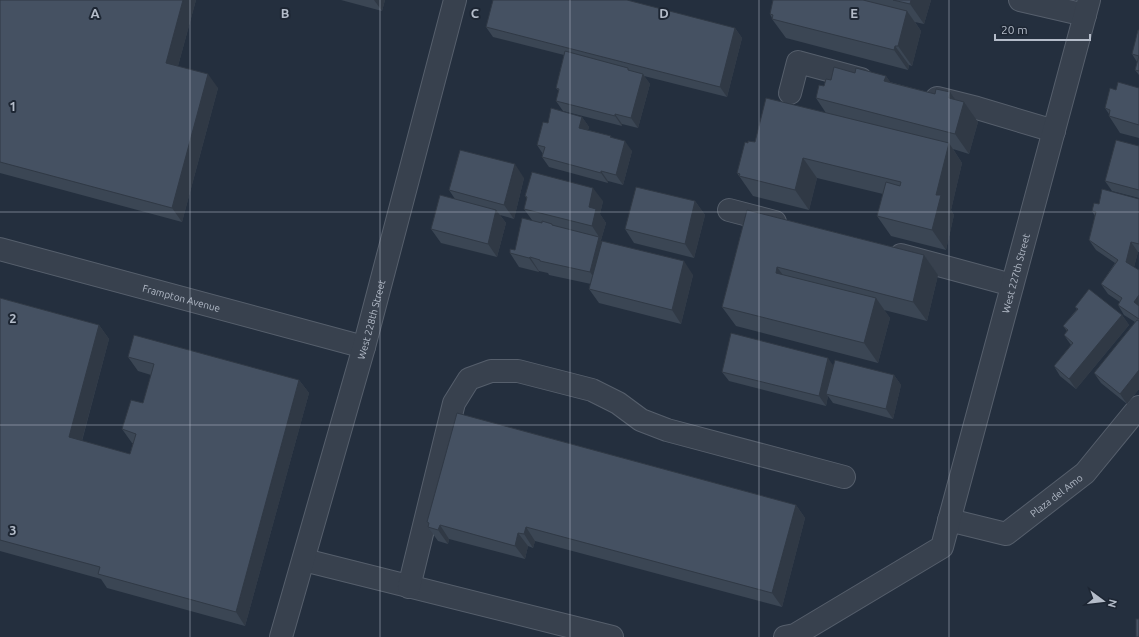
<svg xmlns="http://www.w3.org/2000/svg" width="1139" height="637" font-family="Ubuntu,sans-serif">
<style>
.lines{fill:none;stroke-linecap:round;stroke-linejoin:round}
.minor-casing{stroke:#565f6c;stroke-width:24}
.minor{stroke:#38414e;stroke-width:22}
.wall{fill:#3b4654}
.shaded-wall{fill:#303945}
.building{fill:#455162;stroke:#303945}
.grid{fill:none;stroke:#b4bcc9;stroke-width:1;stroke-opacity:0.55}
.labels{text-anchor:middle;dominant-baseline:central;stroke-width:4;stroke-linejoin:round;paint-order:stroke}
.street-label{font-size:10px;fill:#b4bcc9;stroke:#1d2633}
.grid-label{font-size:13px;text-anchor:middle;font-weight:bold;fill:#b4bcc9;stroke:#1d2633;stroke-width:4;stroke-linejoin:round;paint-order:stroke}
</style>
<rect width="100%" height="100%" fill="#242f3e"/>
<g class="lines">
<defs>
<g id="minor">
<polyline points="1020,0 1085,15"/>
<polyline points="790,93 798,62 861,79"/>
<polyline points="937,98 977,108 1054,131"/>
<polyline points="729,210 775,222"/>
<path id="s1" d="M0,249L364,347"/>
<polyline points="901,255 1012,285"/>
<path id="s2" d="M949,520L1006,534L1085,473L1139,407"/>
<polyline points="304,560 612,637"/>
<polyline points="409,587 454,403 469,379 491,371 518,371 592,390 618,403 641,420 667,430 844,477"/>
<path id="s3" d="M281,637L364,347L455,0"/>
<path id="s4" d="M785,637L795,635L942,547L1089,0"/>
</g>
</defs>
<use href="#minor" class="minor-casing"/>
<use href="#minor" class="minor"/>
</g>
<g class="wall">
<polygon points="0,0 196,0 178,66 218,88 182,222 0,173"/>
<polygon points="341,0 385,0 382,11"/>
<polygon points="773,0 931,0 924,24 915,22 921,31 912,66 909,65 908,70 786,38 772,19 772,18 770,14"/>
<polygon points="486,27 735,28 742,38 727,97 644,76 650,84 638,128 622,124 622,126 563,111 556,101 559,91 556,88 564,55 493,37"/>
<polygon points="1139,30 1139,75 1135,70 1137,62 1132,54"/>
<polygon points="886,76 890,82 935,94 950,92 956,100 978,122 969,154 953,149 962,163 951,210 954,215 946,250 891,236 877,216 883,194 817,178 809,210 753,196 737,173 748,143 755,142 826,113 816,98 824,86 831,80"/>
<polygon points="1139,88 1139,138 1120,133 1109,116 1109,114 1105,108 1116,90"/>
<polygon points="582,117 589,127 588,130 611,136 612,138 632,151 623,185 608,181 608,183 549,167 542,157 543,154 537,145 548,123"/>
<polygon points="1139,146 1139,198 1112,191 1105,181"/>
<polygon points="524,178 514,219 500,215 506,223 497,257 441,243 431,229 455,199 449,190"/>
<polygon points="525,196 603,201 600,214 606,223 601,240 600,240 601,241 693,275 681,324 599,303 589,289 591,284 549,275 548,273 539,271 539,272 519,267 510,253 515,250 532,220 524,209 527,199"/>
<polygon points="1139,199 1139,252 1138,252 1134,267 1139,270 1139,389 1127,404 1101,383 1094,373 1135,322 1124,315 1118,305 1120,302 1108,294 1101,284 1115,263 1096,250 1089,240 1095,216 1092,211 1099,204"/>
<polygon points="695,201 705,215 694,258 634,243 625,229"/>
<polygon points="747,210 924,255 938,275 927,321 884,310 890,318 878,363 736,326 722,307"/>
<polygon points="0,298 99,325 109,339 82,441 130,454 133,443 132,443 122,429 143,403 151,375 138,371 128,357 299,380 309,393 245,626 107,588 101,579 0,551"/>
<polygon points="1075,307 1122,315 1129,325 1076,389 1060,376 1054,366 1071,345 1064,335 1067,331 1063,326 1077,309"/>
<polygon points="834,365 894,375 901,385 893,419 833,403 828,396 826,406 729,381 722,372"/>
<polygon points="796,505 805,518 782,607 535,541 533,548 528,546 525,559 449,539 448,544 438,541 428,527 429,524 427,522"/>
</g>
<g class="shaded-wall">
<polygon points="183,0 196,0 175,77 166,63"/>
<polygon points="374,0 385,0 382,11"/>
<polygon points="911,0 931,0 924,24 910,4"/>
<polygon points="907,11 921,31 912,66 898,46"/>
<polygon points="735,28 742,38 727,97 720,87"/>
<polygon points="895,46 909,65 908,70 894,50"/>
<polygon points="208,74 218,88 182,222 172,208"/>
<polygon points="643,74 650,84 638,128 631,118"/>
<polygon points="886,76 900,96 884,81"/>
<polygon points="950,92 962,109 964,102 978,122 969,154 955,134 949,98"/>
<polygon points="615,114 622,124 622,126 615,116"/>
<polygon points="582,117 589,127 586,138 579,128"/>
<polygon points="625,141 632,151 623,185 616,175"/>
<polygon points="949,143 962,163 951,210 954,215 946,250 932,230 936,195"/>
<polygon points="803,158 817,178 809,210 795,190"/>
<polygon points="515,164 524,178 514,219 504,205"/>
<polygon points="601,171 608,181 608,183 601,173"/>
<polygon points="593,188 603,201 600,214 606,223 601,240 592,226 589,207"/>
<polygon points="695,201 705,215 694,258 685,244"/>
<polygon points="496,210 506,223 497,257 488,244"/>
<polygon points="599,237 608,251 600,286 590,272"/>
<polygon points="1131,242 1138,252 1133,271 1126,262"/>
<polygon points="924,255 938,275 927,321 913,302"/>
<polygon points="530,257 539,271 539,272 529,258"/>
<polygon points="684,261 693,275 681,324 672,310"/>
<polygon points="777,267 791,286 776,273"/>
<polygon points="1139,295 1139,309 1134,302"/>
<polygon points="876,298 890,318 878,363 864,343"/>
<polygon points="1122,315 1129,325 1076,389 1069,379"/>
<polygon points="99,325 109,339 79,451 69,437"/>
<polygon points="828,358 835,368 826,394 828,396 826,406 819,396"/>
<polygon points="1139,370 1139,389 1127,404 1120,394"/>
<polygon points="894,375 901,385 893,419 886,409"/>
<polygon points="299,380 309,393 245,626 236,612"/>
<polygon points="796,505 805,518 782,607 772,593"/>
<polygon points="440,525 449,539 448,544 438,530"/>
<polygon points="526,527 535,541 533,548 524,534"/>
<polygon points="518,533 528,546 525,559 515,546"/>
</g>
<g class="building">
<polygon points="0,0 183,0 166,63 208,74 172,208 0,162"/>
<polygon points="493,0 627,0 735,28 720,87 486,27"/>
<polygon points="773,0 863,0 907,11 898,46 895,46 894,50 772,19 773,15 770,14"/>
<polygon points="893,0 911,0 910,4"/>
<polygon points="1138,30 1139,30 1139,71 1135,70 1139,56 1132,54"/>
<polygon points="565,51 628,68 628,70 643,74 631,118 615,114 615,116 556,101 559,89 556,88"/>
<polygon points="834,67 855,73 856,68 886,76 884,81 935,94 936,89 950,92 949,98 964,102 955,134 816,98 819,85 824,86 826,79 831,80"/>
<polygon points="1118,82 1139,88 1139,125 1109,116 1110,110 1105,108 1110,88 1116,90"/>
<polygon points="766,98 949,143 936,195 941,195 932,230 877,216 886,182 900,186 901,182 803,158 795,190 739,176 740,174 737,173 745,142 748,143 748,141 755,142"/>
<polygon points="551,108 582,117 579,128 611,136 610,137 625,141 616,175 601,171 601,173 542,157 545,147 537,145 543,122 548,123"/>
<polygon points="1116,140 1139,146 1139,190 1105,181"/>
<polygon points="460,150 515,164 504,205 449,190"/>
<polygon points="532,172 593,188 589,207 596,209 592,226 524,209 527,197 525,196"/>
<polygon points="636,187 695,201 685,244 625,229"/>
<polygon points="1102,189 1139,199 1139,244 1131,242 1126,262 1139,270 1139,295 1134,302 1139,306 1139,319 1118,305 1122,298 1101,284 1118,260 1089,240 1096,212 1092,211 1094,203 1099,204"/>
<polygon points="440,195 496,210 488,244 431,229"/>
<polygon points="747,210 924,255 913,302 777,267 776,273 876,298 864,343 722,307"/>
<polygon points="522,218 542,223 542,221 552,224 552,225 599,237 590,272 540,261 540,260 530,257 529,258 510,253 510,249 515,250"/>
<polygon points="602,241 684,261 672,310 589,289"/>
<polygon points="1089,289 1122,315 1069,379 1054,366 1073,343 1064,335 1068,330 1063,326 1078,309 1075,307"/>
<polygon points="0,298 99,325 69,437 130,454 136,434 122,429 131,400 143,403 154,364 128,357 134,335 299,380 236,612 98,574 100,567 0,540"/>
<polygon points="1137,320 1139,321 1139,370 1120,394 1094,373"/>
<polygon points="731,333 828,358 819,396 722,372"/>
<polygon points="835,360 894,375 886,409 826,394"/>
<polygon points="457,413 796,505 772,593 526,527 524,534 518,533 515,546 440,525 438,530 428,527 429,523 427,522"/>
<rect x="1136" y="619" width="3" height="18"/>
</g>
<path class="grid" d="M190,0V637M380,0V637M570,0V637M759,0V637M949,0V637M0,212H1139M0,425H1139"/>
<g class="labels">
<g class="street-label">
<text stroke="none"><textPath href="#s4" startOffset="465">West 227th Street</textPath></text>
<text stroke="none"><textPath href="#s1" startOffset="188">Frampton Avenue</textPath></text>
<text stroke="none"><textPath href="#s3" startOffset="330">West 228th Street</textPath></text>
<text stroke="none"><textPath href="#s2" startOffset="122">Plaza del Amo</textPath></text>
</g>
</g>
<g class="grid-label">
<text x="95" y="18">A</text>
<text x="285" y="18">B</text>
<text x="475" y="18">C</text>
<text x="664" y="18">D</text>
<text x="854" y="18">E</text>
<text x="13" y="111">1</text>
<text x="13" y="323">2</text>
<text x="13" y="535">3</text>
</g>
<g transform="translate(1103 601) rotate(105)" stroke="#1d2633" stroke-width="3" paint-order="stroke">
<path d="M0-3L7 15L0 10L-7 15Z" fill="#b4bcc9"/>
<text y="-6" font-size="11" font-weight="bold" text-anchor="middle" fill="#b4bcc9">N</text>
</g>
<path d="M995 34v6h95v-6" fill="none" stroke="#b4bcc9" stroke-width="2"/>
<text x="1001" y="34" font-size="12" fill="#b4bcc9" stroke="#1d2633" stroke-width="3" paint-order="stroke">20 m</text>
</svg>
